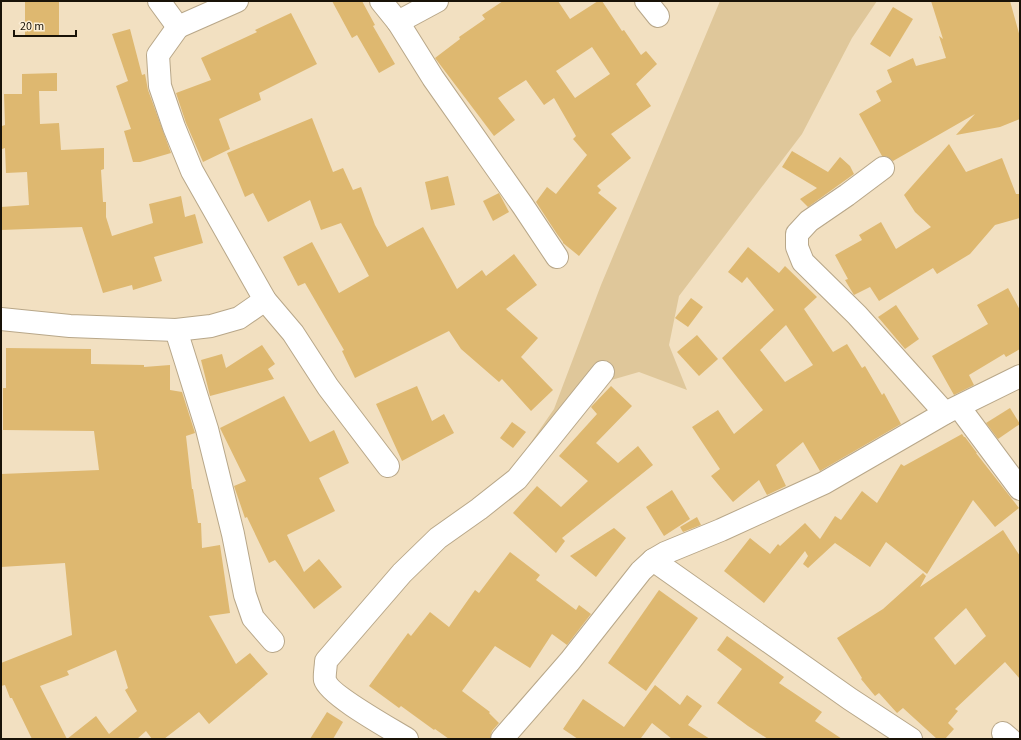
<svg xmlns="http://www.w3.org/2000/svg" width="1021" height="740" font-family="'Source Sans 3',sans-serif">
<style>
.green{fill:#dfc79a}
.building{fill:#deb870;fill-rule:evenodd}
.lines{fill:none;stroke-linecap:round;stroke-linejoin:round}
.minor-casing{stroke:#b8a789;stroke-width:24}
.minor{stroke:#fff;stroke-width:22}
</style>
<rect width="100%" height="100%" fill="#f2e0c1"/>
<polygon class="green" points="720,1 877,1 852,38 802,134 679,296 669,345 687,390 639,372 587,387 514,467 554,409 601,285"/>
<g class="building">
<polygon points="25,1 59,1 59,37 25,36"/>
<polygon points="332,1 362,1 375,25 373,26 395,64 379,73 357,35 352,38"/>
<path d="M503,1H558L570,19L598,1H602L622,31L624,30L641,55L646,51L657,64L636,84L651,106L611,134L631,158L597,186L601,190L598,193L617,208L579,256L563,243V242L557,234L536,202L547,187L556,194L587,155L573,139L576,136L554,98L544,105L526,80L498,98L515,120L494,136L435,58L460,39L459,37L485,19L482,15ZM592,47L610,74L575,98L556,71Z"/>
<polygon points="931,1 1010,1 1020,37 1020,119 1000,127 956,135 975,114 893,161 888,157 882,156 859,114 881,101 876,91 892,82 887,70 913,58 916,66 946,58 939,36 943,39"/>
<polygon points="893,7 913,19 890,57 870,44"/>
<polygon points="291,13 317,64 259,93 261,100 219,119 230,149 203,162 186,123 176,93 211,80 201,58 257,32 255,30"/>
<polygon points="130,29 142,75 145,74 148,90 171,153 140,162 133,162 124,131 131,129 116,86 128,81 112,34"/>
<polygon points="57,73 57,91 39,91 40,124 59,123 61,150 104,148 104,169 101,170 103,202 106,202 106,217 112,236 153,223 149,204 181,196 185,217 195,214 203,243 154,257 162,281 133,290 132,285 103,293 82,227 1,230 1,207 29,205 27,172 6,173 5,148 2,149 2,126 5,125 4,94 22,94 22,74"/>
<polygon points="312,118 333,172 343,168 353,190 361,187 375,225 387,247 423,227 457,289 482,270 486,276 514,254 537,285 506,309 538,338 521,357 553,390 531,411 502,379 499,382 461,349 449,331 355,378 342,351 344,350 305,283 298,286 283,257 312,242 339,293 369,276 341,223 321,230 310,200 268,222 253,193 245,197 227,153"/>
<polygon points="949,144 966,172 1002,158 1016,194 1020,194 1020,218 995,225 970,254 937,274 933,268 879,301 870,287 854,295 845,280 848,279 835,255 862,240 859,235 881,222 896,249 931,227 915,212 904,195"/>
<polygon points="792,151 828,172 840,157 850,166 854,174 808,207 800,199 817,188 782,167"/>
<polygon points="448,176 455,205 431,210 425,182"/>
<polygon points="499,193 509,212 493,221 483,201"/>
<path d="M748,247L779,273L785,266L817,297L804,309L833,352L847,344L862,368L865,366L882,395L884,393L901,424L820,471L803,442L776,465L786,486L767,495L759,480L733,502L711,476L720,469L692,427L718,410L734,434L763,410L722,358L774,310L747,277L742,283L728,272ZM786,325L813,365L785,382L760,350Z"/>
<polygon points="1008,288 1020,310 1020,349 1006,357 1004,354 969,375 974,385 954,395 932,356 988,324 977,305"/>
<polygon points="691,298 703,307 688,327 675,318"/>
<polygon points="896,305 919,339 905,349 878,317"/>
<polygon points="697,335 718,359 699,376 677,352"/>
<polygon points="262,345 275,364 268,369 274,379 210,396 201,360 222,354 226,368"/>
<polygon points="6,348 91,349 91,364 144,365 144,367 170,365 170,390 182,392 195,433 186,436 192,489 193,489 198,523 201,523 202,548 220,545 230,613 209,616 236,664 250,653 268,674 209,724 199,712 164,739 152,739 146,731 137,739 67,739 96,716 109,734 137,711 125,690 128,688 116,650 67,671 69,675 40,686 67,739 32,739 12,698 10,698 5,685 1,686 1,663 72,635 65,563 1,567 1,474 99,470 94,431 3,430 3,388 6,388"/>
<polygon points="417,386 432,421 444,414 454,433 402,461 376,404"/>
<polygon points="611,386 632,406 596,443 618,463 638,446 653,465 562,538 565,541 556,553 513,513 537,486 561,507 588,481 559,456 597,414 591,407"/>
<polygon points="284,396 310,442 334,430 349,463 319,478 335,511 287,535 304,572 319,559 342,587 314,609 275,560 269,563 247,517 245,518 235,489 234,486 246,481 220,428"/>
<polygon points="1010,408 1020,424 998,439 986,423"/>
<polygon points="512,422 526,432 513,448 500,438"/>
<polygon points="962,434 964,437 965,437 977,453 976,453 1019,508 995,527 973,500 927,574 886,542 870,567 835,543 808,568 803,564 808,556 805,551 764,603 724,571 750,538 770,554 778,544 780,546 805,523 820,539 835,516 841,520 862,491 877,503 901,464 904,466"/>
<polygon points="672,490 690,519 664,536 646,507"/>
<polygon points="697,517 701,525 683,532 680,527"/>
<polygon points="614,528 626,538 596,577 570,556"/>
<path d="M1003,530L1020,556V679L1005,662L955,709L958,711L948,723L954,729L945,739H937L903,708L897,713L879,693L875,696L861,679L862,678L837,638L883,609L923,573L926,576L920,587ZM966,608L986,636L955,665L934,638Z"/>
<polygon points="510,552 540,575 536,580 576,610 579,605 591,614 567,645 552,634 530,668 495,646 462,691 490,712 489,713 499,723 492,731 490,739 449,739 435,729 434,730 401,706 399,708 369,686 408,633 411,636 430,612 449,627 475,590 479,593"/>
<polygon points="659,590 698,618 646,691 608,663"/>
<polygon points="727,636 784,677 779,683 822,712 815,721 842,739 768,739 748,726 717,703 742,669 717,650"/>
<polygon points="655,685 680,705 687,695 702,706 688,725 710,739 672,739 652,723 641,738 642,739 578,739 563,729 583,699 624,727"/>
<polygon points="327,712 343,722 333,739 310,739"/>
</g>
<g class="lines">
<defs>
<g id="minor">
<polyline points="159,1 178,27 237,1"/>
<polyline points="381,1 398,22 433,78 523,206 557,257"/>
<polyline points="646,1 658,16"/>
<polyline points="398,22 437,1"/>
<polyline points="178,27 158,55 160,86 174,127 192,171 265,300 293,333 328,387 388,466"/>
<polyline points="883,168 847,195 809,221 797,234 797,247 803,262 857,315 945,413"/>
<polyline points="1,319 70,326 176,330 211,326 239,318 265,300"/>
<polyline points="176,330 207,429 233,534 245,595 253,618 273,641"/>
<polyline points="959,407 1020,489"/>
<polyline points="653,560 850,699 911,739"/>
<polyline points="1003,733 1010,739"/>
<path d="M407,739C391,729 329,695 325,680C324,675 326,667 326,661L402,573L438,538L479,509L517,479L603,372"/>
<polyline points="502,739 570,661 641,571 653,560 665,553 721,530 824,483 945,413 1020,376"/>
</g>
</defs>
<use href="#minor" class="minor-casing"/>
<use href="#minor" class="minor"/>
</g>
<rect width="1021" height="740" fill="none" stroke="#191308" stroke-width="4"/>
<path d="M14 30v6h62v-6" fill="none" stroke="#191308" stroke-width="2"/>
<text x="20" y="30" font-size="12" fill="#191308" stroke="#fceed5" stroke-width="3" paint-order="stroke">20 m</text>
</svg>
